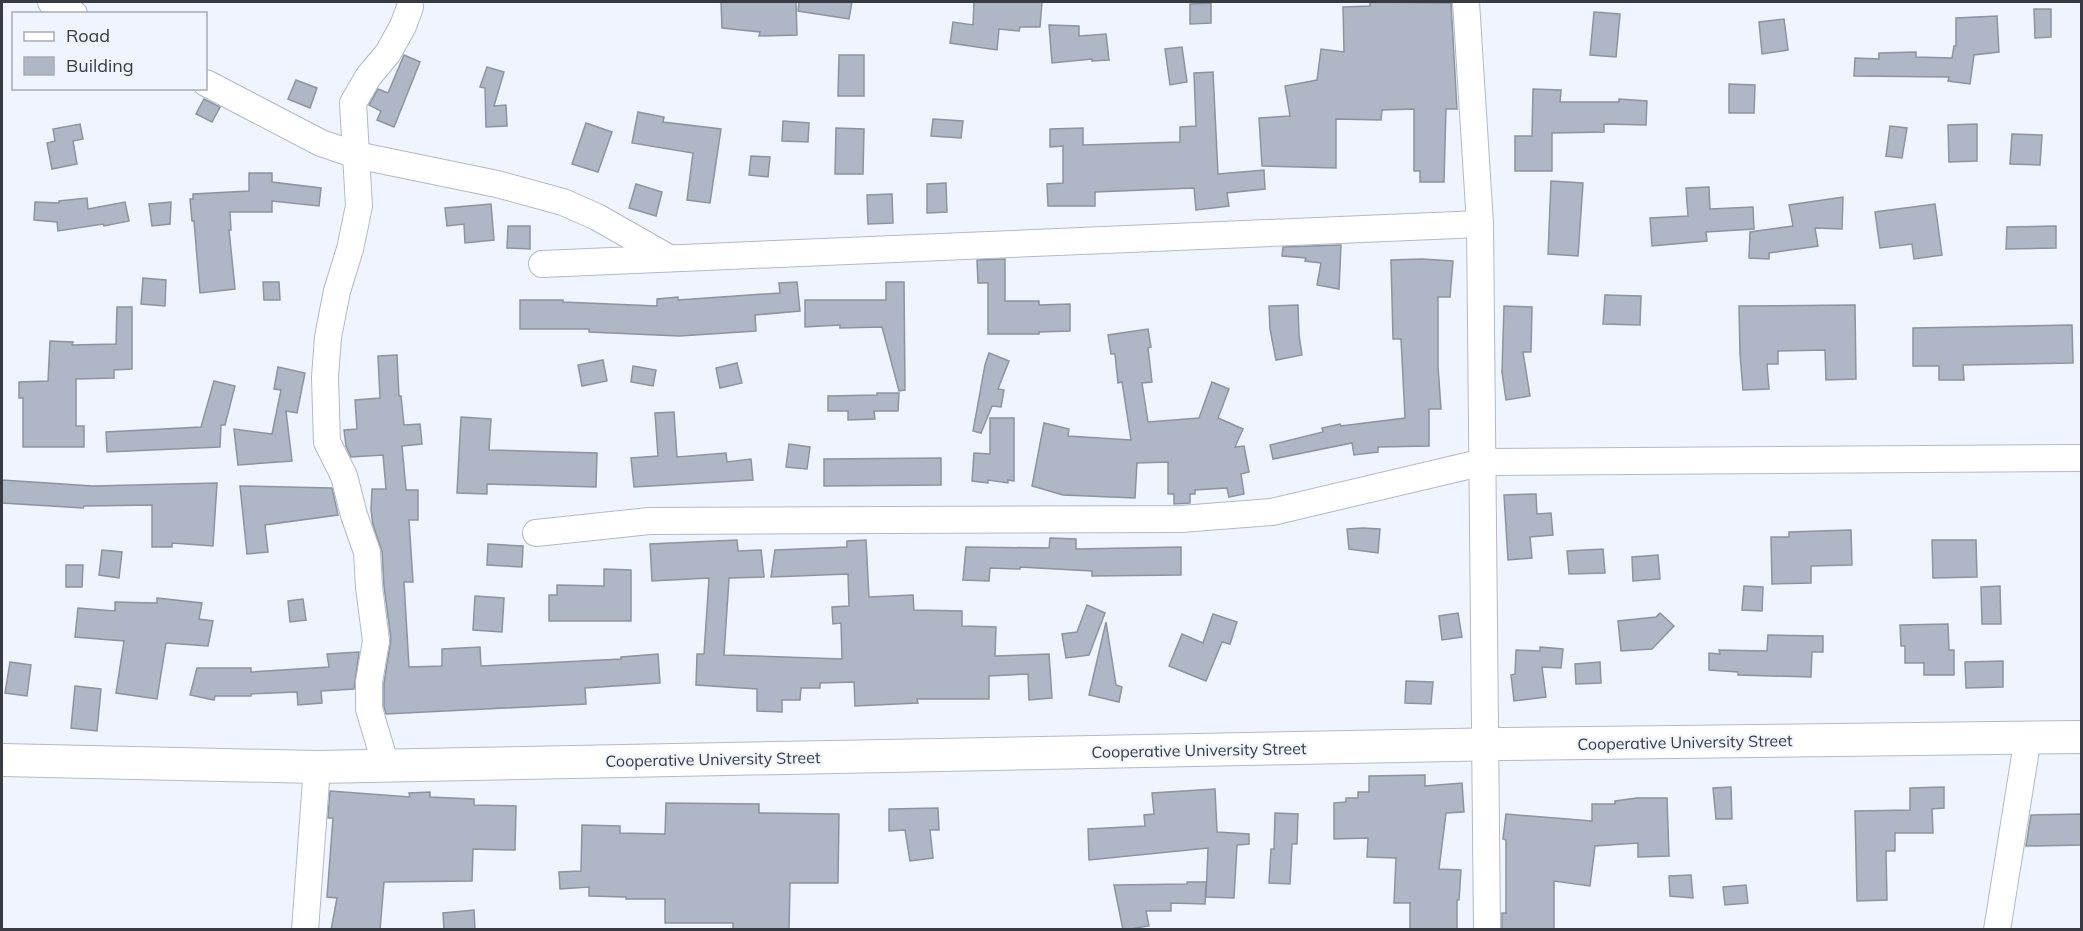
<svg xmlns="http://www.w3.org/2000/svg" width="2083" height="931" font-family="Mulish,sans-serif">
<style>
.building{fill:#afb6c5;stroke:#8c93a1;stroke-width:1.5}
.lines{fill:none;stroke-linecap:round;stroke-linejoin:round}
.minor-casing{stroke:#b1b9c8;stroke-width:28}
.tertiary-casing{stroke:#b1b9c8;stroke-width:34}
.minor{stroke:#fff;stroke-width:26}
.tertiary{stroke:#fff;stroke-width:32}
.labels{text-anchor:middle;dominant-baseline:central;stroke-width:4.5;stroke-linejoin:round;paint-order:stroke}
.street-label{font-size:16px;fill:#383b41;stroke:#f0f4fe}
</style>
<rect width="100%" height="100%" fill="#f0f4fe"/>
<g class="building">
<polygon points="721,2 796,2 797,35 759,36 760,32 722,28"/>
<polygon points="799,2 852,2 849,19 798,11"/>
<polygon points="974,2 1042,2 1040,27 1020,27 1019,31 999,29 997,50 950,43 953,22 973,25"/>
<polygon points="1370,2 1451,3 1457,109 1446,109 1444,182 1420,182 1420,171 1414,171 1414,109 1382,110 1381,120 1336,119 1336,168 1262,166 1259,118 1290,116 1285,86 1317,80 1321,49 1344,52 1343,7 1370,6"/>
<polygon points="1211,3 1211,23 1190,24 1190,4"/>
<polygon points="2034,9 2051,9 2051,37 2035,38"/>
<polygon points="1594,12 1620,14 1616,57 1590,55"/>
<polygon points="1997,16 1999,52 1974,55 1970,84 1948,81 1949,77 1854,76 1855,58 1879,59 1879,53 1916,52 1916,57 1952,58 1954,46 1956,46 1956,18"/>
<polygon points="1784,19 1788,50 1762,54 1759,22"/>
<polygon points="1049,25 1079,26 1079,36 1106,34 1109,60 1092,61 1092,59 1052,63"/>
<polygon points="1182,47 1187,82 1170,85 1165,49"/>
<polygon points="404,55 420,62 394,127 377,120 381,111 369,105 378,89 388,93"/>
<polygon points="839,55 864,55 864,96 838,96"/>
<polygon points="487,67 504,72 494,106 506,105 507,126 486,127 485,88 480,87"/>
<polygon points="1213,72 1218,174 1264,170 1265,189 1227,193 1229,206 1196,210 1194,188 1095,192 1095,206 1048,206 1047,184 1063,183 1063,146 1050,147 1050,129 1083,128 1083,145 1180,142 1180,127 1196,126 1194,73"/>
<polygon points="296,80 317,88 310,108 288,99"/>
<polygon points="1729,84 1755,85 1754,113 1729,113"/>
<polygon points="1533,89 1561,90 1560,102 1619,102 1619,99 1647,101 1646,125 1604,124 1604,132 1552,133 1552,171 1515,171 1515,136 1532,136"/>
<polygon points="204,99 220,107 212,122 196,114"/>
<polygon points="638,112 664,117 663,122 721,129 710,203 687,200 693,153 632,143"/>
<polygon points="933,119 963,121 961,138 931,136"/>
<polygon points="783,121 809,123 808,142 782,141"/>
<polygon points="586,123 612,132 598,172 572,164"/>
<polygon points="80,124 83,139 73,141 77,164 52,169 47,143 55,141 53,129"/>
<polygon points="1977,124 1977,161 1949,162 1948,125"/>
<polygon points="1890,126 1907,128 1902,158 1886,156"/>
<polygon points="836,128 864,129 863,174 835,174"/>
<polygon points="2012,134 2042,135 2040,165 2010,164"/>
<polygon points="751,156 770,157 768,177 749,175"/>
<polygon points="249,173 272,173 272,182 321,188 319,206 272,201 272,212 230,212 231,230 229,230 235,289 200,293 194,221 192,221 190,199 193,199 193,194 249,191"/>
<polygon points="1551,181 1583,183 1578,256 1548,254"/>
<polygon points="946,183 947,212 927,213 927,184"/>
<polygon points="636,184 662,192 656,216 629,208"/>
<polygon points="1709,187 1710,209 1753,207 1754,229 1706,232 1707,241 1652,246 1650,218 1688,216 1686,188"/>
<polygon points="892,194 893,223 868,224 867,195"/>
<polygon points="1843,197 1842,229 1815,228 1818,246 1769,253 1769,259 1749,258 1750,232 1793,226 1789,205"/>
<polygon points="87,198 88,209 125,202 129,221 104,226 103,224 58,231 57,222 34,220 35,202 59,203 59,201"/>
<polygon points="171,202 170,224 152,226 149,204"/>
<polygon points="491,204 494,240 465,243 464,224 447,226 445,208"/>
<polygon points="1935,204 1942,255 1914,259 1912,244 1880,248 1875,212"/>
<polygon points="508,226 530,226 530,249 507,248"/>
<polygon points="2056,226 2056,248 2006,249 2007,227"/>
<polygon points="1341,245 1339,289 1317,285 1321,263 1305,261 1306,258 1282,256 1283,247"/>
<polygon points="1005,259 1005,301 1039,301 1039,305 1070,304 1070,331 1039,332 1039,334 988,334 988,283 978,283 977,260"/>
<polygon points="1422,259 1453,261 1450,297 1438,297 1438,366 1441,409 1429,409 1429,446 1378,447 1378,452 1354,455 1352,443 1273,459 1270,445 1323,432 1322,428 1340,424 1341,426 1405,418 1401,339 1393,339 1391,260"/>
<polygon points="143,278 166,280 165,306 141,304"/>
<polygon points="263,282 279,282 280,300 264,300"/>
<polygon points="797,282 800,311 755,315 756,331 679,336 589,332 589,329 520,329 520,300 563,300 563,302 657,306 657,299 678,297 678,300 780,293 779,283"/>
<polygon points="886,282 904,282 905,390 899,391 882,327 840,328 840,325 805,327 805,300 886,300"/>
<polygon points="1605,295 1641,296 1640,325 1603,324"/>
<polygon points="1298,305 1299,335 1302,355 1276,360 1270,329 1269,306"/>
<polygon points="1855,305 1856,379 1826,380 1825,350 1778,351 1778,364 1767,364 1769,389 1743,390 1740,354 1739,306"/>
<polygon points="1504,306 1532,307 1531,352 1523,352 1530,396 1506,400 1502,372"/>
<polygon points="117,307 132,307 132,369 114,370 114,378 76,379 76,426 84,426 84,447 23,447 23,398 19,398 19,382 48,381 50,341 73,342 72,345 116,344"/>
<polygon points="2072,325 2073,363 1963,365 1964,380 1939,380 1939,366 1913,366 1913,328"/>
<polygon points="1148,329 1151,347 1148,348 1152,382 1142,383 1148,422 1199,418 1212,382 1229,389 1218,418 1243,429 1235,447 1244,446 1249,472 1241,474 1244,494 1229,497 1227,488 1195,490 1195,494 1190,494 1190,503 1174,504 1174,494 1168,494 1168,462 1137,463 1135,498 1063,495 1032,486 1044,423 1069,429 1068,436 1131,440 1122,382 1118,383 1115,354 1111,354 1108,335"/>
<polygon points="989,353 1009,361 998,389 1004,390 1001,407 992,406 981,433 973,431 985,365"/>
<polygon points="397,355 399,396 401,396 404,425 420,424 422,444 402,446 406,490 418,490 418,520 409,520 413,582 404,582 409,667 442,666 442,649 480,647 481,666 621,659 621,657 658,654 660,683 585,688 586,704 386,714 384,707 384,683 391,639 384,586 382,551 373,525 371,510 372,489 386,489 383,455 351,457 346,446 344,430 357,429 355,400 380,398 378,356"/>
<polygon points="603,360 607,381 582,386 578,365"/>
<polygon points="737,363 742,383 720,388 716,368"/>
<polygon points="633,366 656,370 653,386 631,382"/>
<polygon points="278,367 305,373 297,413 286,411 292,461 238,465 234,429 272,434 281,390 274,389"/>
<polygon points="214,381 235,386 225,425 221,425 220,447 107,452 106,432 201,427"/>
<polygon points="877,393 899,393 898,411 874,411 875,419 848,420 848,411 828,411 828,396 877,395"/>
<polygon points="674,412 677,457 726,453 727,462 751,459 753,480 634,487 631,458 658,456 655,413"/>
<polygon points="461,417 491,419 489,450 597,453 596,487 487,484 487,494 457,493"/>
<polygon points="990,418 1014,418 1014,481 1008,480 1008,483 988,480 988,483 972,481 974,453 990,454"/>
<polygon points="789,444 810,447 807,469 786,467"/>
<polygon points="941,458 941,485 824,486 824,459"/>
<polygon points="2,480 93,486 217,483 213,546 172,543 172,547 152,547 152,505 84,506 83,508 2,503"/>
<polygon points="240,486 332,488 338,515 265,525 268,552 247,554"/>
<polygon points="1536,494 1537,514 1551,513 1553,535 1530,537 1532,558 1508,560 1504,495"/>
<polygon points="1363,528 1380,529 1378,553 1349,549 1347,529"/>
<polygon points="1851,530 1852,565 1811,566 1811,583 1772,584 1771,537 1789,537 1789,532"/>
<polygon points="1050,538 1076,539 1076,549 1181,547 1181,575 1092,576 1092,571 1020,567 1020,569 990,568 989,581 963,580 966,547 1049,548"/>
<polygon points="737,540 738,551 761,550 764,577 729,578 724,655 842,659 841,623 833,624 832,607 849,606 848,574 771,577 775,550 847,547 847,541 866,540 869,597 913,595 914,610 962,611 962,626 996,627 995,656 1049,654 1052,698 1029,700 1028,674 989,676 989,699 917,699 918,703 855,706 854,682 820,683 820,688 801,688 800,700 782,700 782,712 757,711 757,689 696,685 697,654 704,654 709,578 652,581 650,544"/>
<polygon points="1932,540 1976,540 1977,577 1933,578"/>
<polygon points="488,544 523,546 522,567 487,565"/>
<polygon points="1603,549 1605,573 1569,574 1567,551"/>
<polygon points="102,550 122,552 119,578 99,575"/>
<polygon points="1658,555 1660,579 1633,581 1632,557"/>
<polygon points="66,565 83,565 82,587 66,587"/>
<polygon points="604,569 631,570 631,621 549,621 549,595 557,595 557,585 604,586"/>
<polygon points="1744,586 1763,587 1762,611 1742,610"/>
<polygon points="2000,586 2001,624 1982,624 1981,587"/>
<polygon points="475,596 504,598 502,632 473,630"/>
<polygon points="157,598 202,603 199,619 213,621 208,646 166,643 157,699 116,693 124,641 75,637 78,608 115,611 115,602 157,603"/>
<polygon points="303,599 306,620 290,622 288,601"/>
<polygon points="1087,605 1105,613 1089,655 1066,658 1062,634 1077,632"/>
<polygon points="1458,613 1462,637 1442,640 1439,616"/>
<polygon points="1660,613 1674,626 1652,649 1621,651 1618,621 1656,617"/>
<polygon points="1213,614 1237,622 1230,644 1222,642 1206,681 1169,666 1182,634 1203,643"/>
<polygon points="1106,622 1116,685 1122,687 1119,702 1089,695"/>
<polygon points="1948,624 1949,650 1954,650 1954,675 1924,675 1924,663 1905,663 1905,646 1901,646 1900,625"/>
<polygon points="1768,635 1823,636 1823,652 1812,652 1811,677 1738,675 1738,672 1709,670 1709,653 1720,654 1719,650 1767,651"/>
<polygon points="1540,647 1563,649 1561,668 1542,667 1546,697 1514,701 1511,675 1515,674 1516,650 1540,651"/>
<polygon points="359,652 354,689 321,691 322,703 298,705 297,692 251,694 251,696 215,696 214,700 190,695 197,668 251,668 251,672 329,667 327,654"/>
<polygon points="2003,661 2003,687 1966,688 1965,662"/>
<polygon points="10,662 31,665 27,696 5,693"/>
<polygon points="1600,662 1601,683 1576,684 1575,664"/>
<polygon points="1406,681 1433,682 1431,704 1405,703"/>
<polygon points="75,686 101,689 97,731 71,728"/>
<polygon points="1425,775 1425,786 1462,783 1464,812 1446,813 1439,869 1461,870 1459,900 1457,900 1457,930 1410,930 1410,903 1394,903 1396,858 1367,857 1368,838 1334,839 1334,803 1346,802 1346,798 1358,798 1358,792 1369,792 1369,776"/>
<polygon points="1731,787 1732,819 1716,819 1713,788"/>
<polygon points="1944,787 1944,808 1932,809 1933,833 1895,833 1895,851 1886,851 1887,900 1857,901 1855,811 1910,810 1910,788"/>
<polygon points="1215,789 1217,832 1249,834 1249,844 1237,845 1234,898 1206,897 1208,848 1089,860 1088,829 1145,826 1144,815 1154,814 1152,793"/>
<polygon points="330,791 410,797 409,793 430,792 430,797 474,799 474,805 516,806 515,850 473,849 472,881 384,882 380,930 331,930 337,898 327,897 333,818 328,818"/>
<polygon points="1637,798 1667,798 1669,856 1638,857 1638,843 1595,846 1590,886 1554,881 1554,930 1502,930 1502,913 1506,913 1506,840 1503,839 1506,814 1592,821 1592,804 1615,804 1615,801"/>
<polygon points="666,803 759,804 759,813 839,814 838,883 790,883 789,930 733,930 733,923 665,923 665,899 626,899 626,897 589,896 589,887 560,889 559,872 581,871 582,825 620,826 620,833 665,834"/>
<polygon points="938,808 939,830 930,830 933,858 910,861 905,830 889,831 889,809"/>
<polygon points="1275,813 1298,814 1297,844 1292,844 1290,884 1269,883 1271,849 1274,849"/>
<polygon points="2082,814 2082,845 2026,846 2031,815"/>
<polygon points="1691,875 1693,898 1670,896 1669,876"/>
<polygon points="1187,882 1206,882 1205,904 1171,903 1171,911 1146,911 1149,926 1123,930 1114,885 1187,884"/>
<polygon points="1746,885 1748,903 1725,905 1723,887"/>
<polygon points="474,910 475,930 444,930 443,913"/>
</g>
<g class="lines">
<defs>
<g id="minor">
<polyline points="51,2 74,14"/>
<polyline points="1466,2 1480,224 1487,930"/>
<polyline points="206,83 321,143 356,155 497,184 563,202 597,217 669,258"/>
<polyline points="542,264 1480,224"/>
<polyline points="536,533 649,521 1181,519 1272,512 1484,462 2082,458"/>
<polyline points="386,766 369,709 369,682 376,641 369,587 367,552 354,515 344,476 327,442 325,377 328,337 337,291 350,249 359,206 353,103 368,77 388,53 403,26 410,7"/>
<polyline points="305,930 317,767"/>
<polyline points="1997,930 2028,737"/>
</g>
<polyline id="tertiary" points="2,760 317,767 1504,744 2082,737"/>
</defs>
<use href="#minor" class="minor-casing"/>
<use href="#tertiary" class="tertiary-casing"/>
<use href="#minor" class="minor"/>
<use href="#tertiary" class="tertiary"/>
</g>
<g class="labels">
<g class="street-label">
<text transform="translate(1685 742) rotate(-1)">Cooperative University Street</text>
<text transform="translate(1199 750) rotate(-1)">Cooperative University Street</text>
<text transform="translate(713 759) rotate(-1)">Cooperative University Street</text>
</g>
</g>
<rect width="2083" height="931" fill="none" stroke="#383b41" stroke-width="6"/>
<rect x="12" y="12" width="195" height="78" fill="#f0f4fe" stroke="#a6aab2" stroke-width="1.5"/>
<rect x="24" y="32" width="30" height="9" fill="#ffffff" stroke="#a6aab2" stroke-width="1.5"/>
<text x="66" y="42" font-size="18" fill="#383b41">Road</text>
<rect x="24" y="57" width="30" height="18" fill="#afb6c5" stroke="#a6aab2" stroke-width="1.5"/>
<text x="66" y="72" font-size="18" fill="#383b41">Building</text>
</svg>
